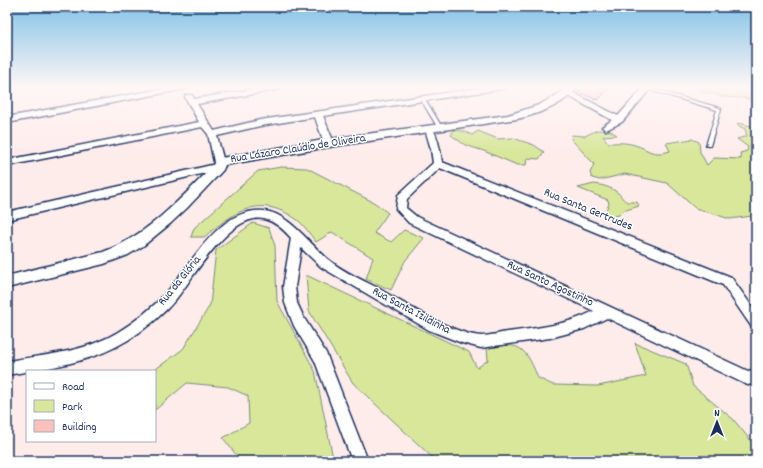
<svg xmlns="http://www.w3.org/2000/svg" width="763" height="468" font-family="Dekko,sans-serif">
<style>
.green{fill:#d8e79a;stroke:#7a8b7c}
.building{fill:#fcc0bc;stroke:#1b2f5e}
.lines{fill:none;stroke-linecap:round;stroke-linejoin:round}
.service-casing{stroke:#1b2f5e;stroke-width:2.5}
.minor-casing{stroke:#1b2f5e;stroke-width:3}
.tertiary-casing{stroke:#1b2f5e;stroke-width:3}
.service{fill:#fff;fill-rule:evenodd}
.minor{fill:#fff;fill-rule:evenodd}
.tertiary{fill:#fff;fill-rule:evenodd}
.labels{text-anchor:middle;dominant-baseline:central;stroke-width:3;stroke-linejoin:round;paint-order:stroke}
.street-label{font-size:12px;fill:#1b2f5e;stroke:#fff}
</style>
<rect width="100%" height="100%" fill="#feeceb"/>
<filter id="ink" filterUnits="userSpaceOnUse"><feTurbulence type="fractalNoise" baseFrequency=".025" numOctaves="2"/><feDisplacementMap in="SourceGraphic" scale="8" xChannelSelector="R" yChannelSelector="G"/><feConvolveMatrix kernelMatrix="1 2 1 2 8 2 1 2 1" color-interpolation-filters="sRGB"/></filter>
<g filter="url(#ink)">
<g class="green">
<polygon points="696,87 756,87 756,102 745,98 720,97 718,95 701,91"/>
<path d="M738,123L751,126L756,133V139L753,142L756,146V218L752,216L730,219L695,208L667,183L625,174L600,180L592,178L590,173L594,164L571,139L572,135L585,136L597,130L611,131L617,135L603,136L608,143C616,143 623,142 631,144C649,148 650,157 670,151L666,143L692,139L699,142L700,152L707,165L714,158L741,159L740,153L747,151L748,147L737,139L747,136L745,129L737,125Z"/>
<polygon points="454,130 463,131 472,135 478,131 498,139 513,138 534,145 544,152 539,159 527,158 526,165 517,165 484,151 465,145 451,135"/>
<path d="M281,167L307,168L375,203L388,213L374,233L391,242L404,230L424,238L405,261L391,290L366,279L373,258L332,232L316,242C310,235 304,224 296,219C258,193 235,212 204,237H191L194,228L258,171Z"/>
<path d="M594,184C602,185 611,187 618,193C622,196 622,200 628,202C630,202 634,202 637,202L639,206L623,211L619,215L611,217L605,212L609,204L608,200L578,188Z"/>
<polygon points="253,223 269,228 275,246 277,301 315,371 333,458 330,461 241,461 223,438 249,423 248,396 228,387 187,383 155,410 155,371 153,371 183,349 210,305 216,250"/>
<path d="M306,275L469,352L477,368L488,360L487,348C494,348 505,344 513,346C527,348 533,366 538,378L553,385L598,386L646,376L635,343L686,364L693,386L733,419L756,447V461H436L353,383L309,311Z"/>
</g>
<polygon class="building" points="584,87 610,87 598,100 578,92"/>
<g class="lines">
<defs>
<g id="service">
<polygon points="646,87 720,108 721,109 710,146 708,146 706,145 717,110 646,89 645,88"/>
<polygon points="421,97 422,97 424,98 442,127 442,128 438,128 420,98"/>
</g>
<g id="minor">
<polygon points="172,87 189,87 185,89 7,123 7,117"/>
<polygon points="267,87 286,87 282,89 197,104 214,131 260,120 486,87 506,87 502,89 323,116 334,143 329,146 324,143 315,117 260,126 217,136 224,162 222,164 224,167 222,169 7,220 7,212 216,164 214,162 208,134 202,127 7,166 7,160 199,122 185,97 186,95 192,95 194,99"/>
<polygon points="644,87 652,87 622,122 606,130 602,127 612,120 563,93 567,91 570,91 618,116"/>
<path d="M429,126C437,129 441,154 442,162L731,277L756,312V328L751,326L723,285L440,168L407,199L406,208L417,217L748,371L756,369V383L748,385L743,383L607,318L584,329L550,338L481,348L462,343L429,330L321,267L301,248L295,287L297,303L304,318L326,353L368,461H352L315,361L294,326L285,303L283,287L291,238C284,230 276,222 264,219C230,212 194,277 176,299C163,315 145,329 128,340C91,363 48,368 7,375V361C45,355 85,352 118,332C136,321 152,308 166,293C192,264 219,207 264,211C289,213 310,245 329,260C342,271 360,279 376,287C402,302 452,334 481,336C489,336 500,333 508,332C537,328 567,325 594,311L409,223L396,209L398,195L433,163L431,149L425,129Z"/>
</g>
<path id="tertiary" d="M567,87H578C564,105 538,114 517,119L329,147L225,165L223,170L187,208L171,223L143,246L128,255L104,264L7,288V276L103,252C147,236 181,198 213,166L215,159L329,139L508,115L539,105L555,96Z"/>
</defs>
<use href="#service" class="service-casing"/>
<use href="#minor" class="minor-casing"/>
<use href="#tertiary" class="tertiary-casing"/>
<use href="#service" class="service"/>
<use href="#minor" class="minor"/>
<use href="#tertiary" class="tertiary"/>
</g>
</g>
<linearGradient id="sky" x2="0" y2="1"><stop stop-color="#81c2e7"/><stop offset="0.57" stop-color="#fff6f6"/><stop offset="1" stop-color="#fff6f6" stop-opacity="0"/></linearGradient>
<rect width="763" height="153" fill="url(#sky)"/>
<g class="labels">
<g class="street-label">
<text transform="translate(298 149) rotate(-9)">Rua Lázaro Claúdio de Oliveira</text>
<text transform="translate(588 210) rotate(22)">Rua Santa Gertrudes</text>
<text transform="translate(180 281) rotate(-51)">Rua da Glória</text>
<text transform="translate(550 284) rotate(25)">Rua Santo Agostinho</text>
<text transform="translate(411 311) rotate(28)">Rua Santa Izildinha</text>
</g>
</g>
<rect width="763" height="468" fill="none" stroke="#fff" stroke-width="24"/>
<rect x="12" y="12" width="739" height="444" fill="none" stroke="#1b2f5e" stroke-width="1.5" filter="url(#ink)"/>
<rect x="26" y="370" width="130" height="72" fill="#ffffff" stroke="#a4acbf"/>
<rect x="34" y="383" width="20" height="6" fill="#ffffff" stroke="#a4acbf"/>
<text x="62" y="390" font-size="12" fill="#1b2f5e">Road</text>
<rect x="34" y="400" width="20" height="12" fill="#d8e79a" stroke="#a4acbf"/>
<text x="62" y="410" font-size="12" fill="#1b2f5e">Park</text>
<rect x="34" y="420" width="20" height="12" fill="#fcc0bc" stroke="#a4acbf"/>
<text x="62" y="430" font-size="12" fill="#1b2f5e">Building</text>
<g transform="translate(717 422)" stroke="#ffffff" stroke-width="3" paint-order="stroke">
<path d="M0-3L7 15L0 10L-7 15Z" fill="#1b2f5e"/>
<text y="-6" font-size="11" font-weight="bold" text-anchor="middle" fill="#1b2f5e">N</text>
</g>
</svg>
